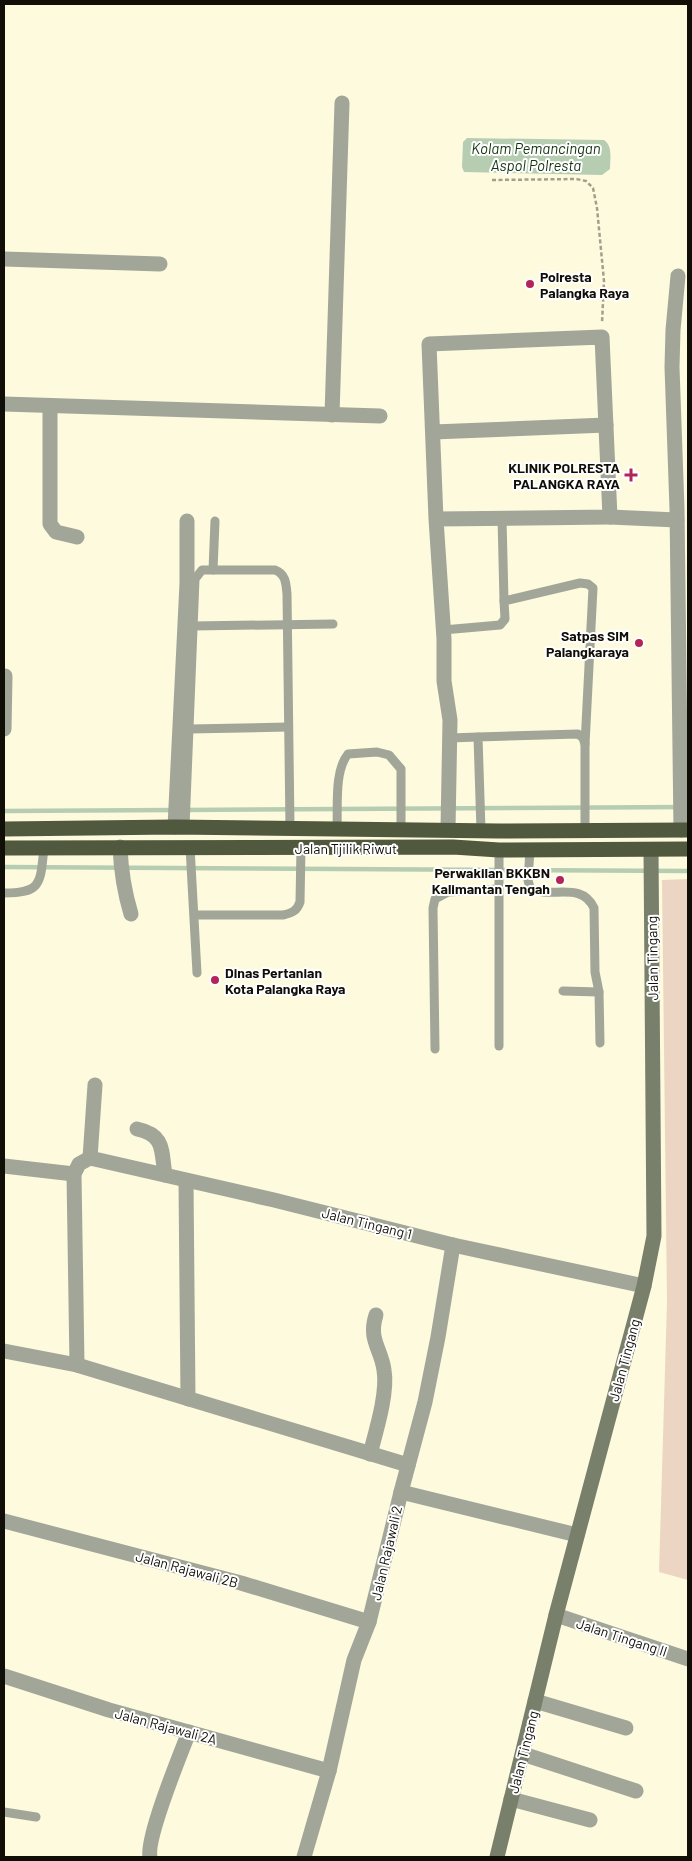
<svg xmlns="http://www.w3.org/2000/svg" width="692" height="1861" font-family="Barlow,sans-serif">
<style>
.green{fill:#ecd6c3}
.water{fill:#b6cdb2}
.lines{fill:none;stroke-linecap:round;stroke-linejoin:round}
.stream{stroke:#b6cdb2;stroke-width:4.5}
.path{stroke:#a29f8b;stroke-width:2.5;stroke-dasharray:4 2.5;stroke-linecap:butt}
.service{stroke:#a2a698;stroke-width:9}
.minor{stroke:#a2a698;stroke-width:15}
.secondary{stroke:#787f6b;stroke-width:15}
.trunk{stroke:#50583e;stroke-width:15}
.poi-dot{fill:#b32558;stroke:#fff;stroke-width:2}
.labels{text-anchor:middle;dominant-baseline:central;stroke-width:4;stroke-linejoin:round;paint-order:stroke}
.poi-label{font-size:14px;font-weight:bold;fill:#100e06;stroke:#fff;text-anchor:end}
.street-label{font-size:14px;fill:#100e06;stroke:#fff}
.water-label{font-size:15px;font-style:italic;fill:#12340e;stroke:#fff}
</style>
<rect width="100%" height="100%" fill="#fdfade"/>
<polygon class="green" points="688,879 688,1580 659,1572 667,1302 662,880"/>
<path class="water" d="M467,138L604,140C613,146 610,159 610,169L602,175L464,172L462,167L463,142Z"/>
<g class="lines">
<g class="stream">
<polyline points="185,810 688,807"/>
<polyline points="4,811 174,810"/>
<polyline points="4,867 688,871"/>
</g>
<polyline class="path" points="492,180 576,179 586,181 593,188 597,208 604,281 602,323"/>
<g class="service">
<polyline points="502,518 504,601"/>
<polyline points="213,570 215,521"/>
<polyline points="193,626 333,624"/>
<polyline points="443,630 500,625 505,619 504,601 580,583 588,584 593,588 585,744"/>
<polyline points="189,729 288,727"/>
<polyline points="450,738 478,737"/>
<path d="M185,827L195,579L202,570H275C286,574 286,584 287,594L290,828"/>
<path d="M337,829C338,807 334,771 348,754L377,752L389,755L401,769V830"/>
<polyline points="481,830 478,737 578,734 583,738 585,744 585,830"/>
<polyline points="190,847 197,973"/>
<polyline points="499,850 499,1046"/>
<path d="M530,850L528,880L530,888C550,900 581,880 594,908L595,972L599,992L600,1043"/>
<path d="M4,893C43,893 40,882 44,848"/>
<path d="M195,915H283C292,913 297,911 300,902L301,848"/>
<polyline points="563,991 599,992"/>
<polyline points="435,1049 433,908 435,899 448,892 499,889"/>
<polyline points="4,1812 36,1817"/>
</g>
<g class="minor">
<polyline points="4,259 160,264"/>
<polyline points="678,276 673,330 672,367 677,509 681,830"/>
<polyline points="4,404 380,416"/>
<polyline points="50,407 50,524 56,532 77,537"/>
<polyline points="332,415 342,103"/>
<polyline points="433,432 606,425"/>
<polyline points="610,517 677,520"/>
<polyline points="436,519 610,517 602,337 429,344 436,519 444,639 444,681 450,720 448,829"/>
<polyline points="4,729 5,676"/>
<polyline points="175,827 187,583 187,521"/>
<path d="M120,847C121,871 124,891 131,914"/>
<path d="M137,1129C165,1135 161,1150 165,1175"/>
<polyline points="90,1158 274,1200 453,1245 644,1286"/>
<polyline points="90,1158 95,1085"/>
<polyline points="4,1166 74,1174"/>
<polyline points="186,1181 188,1399"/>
<polyline points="4,1351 77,1365 408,1465"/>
<polyline points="77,1365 74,1174 79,1164 90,1158"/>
<path d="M370,1454C376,1431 388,1393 384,1370C381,1348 368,1340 376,1315"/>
<polyline points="401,1492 577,1535"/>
<polyline points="4,1521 241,1583 369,1622"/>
<polyline points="556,1615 688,1659"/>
<polyline points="4,1676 109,1710 329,1771"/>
<polyline points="535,1701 626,1728"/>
<polyline points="523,1754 636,1791"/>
<polyline points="511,1799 590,1820"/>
<path d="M150,1857C146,1838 180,1755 189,1732"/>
<polyline points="304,1857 329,1771 354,1660 369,1622 401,1492 425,1402 438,1337 453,1245"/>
</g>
<polyline class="secondary" points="497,1857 556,1615 644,1286 654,1236 651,850"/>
<g class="trunk">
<polyline points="4,829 175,827 499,831 688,830"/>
<polyline points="4,848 453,847 499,850 688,849"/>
</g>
</g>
<g class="poi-dot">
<circle cx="530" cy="284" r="5"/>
<path d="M628.5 467.5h5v5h5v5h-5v5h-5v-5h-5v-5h5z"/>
<circle cx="639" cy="643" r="5"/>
<circle cx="560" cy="880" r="5"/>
<circle cx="215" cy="980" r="5"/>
</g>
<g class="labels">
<g class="poi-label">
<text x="540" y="276" text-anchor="start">Polresta<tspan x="540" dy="16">Palangka Raya</tspan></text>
<text x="620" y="467">KLINIK POLRESTA<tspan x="620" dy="16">PALANGKA RAYA</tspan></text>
<text x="629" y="635">Satpas SIM<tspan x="629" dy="16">Palangkaraya</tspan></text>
<text x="550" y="872">Perwakilan BKKBN<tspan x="550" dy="16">Kalimantan Tengah</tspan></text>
<text x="225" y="972" text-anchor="start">Dinas Pertanian<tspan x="225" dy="16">Kota Palangka Raya</tspan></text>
</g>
<g class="street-label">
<text x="346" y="848">Jalan Tjilik Riwut</text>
<text transform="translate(652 958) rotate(-91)">Jalan Tingang</text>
<text transform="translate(367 1223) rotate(14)">Jalan Tingang 1</text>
<text transform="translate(624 1360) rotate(-75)">Jalan Tingang</text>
<text transform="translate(386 1553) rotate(-77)">Jalan Rajawali 2</text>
<text transform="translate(187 1569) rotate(15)">Jalan Rajawali 2B</text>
<text transform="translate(622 1637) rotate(18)">Jalan Tingang II</text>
<text transform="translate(166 1726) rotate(15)">Jalan Rajawali 2A</text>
<text transform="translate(523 1752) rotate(-76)">Jalan Tingang</text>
</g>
<g class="water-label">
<text x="536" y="148">Kolam Pemancingan<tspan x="536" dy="17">Aspol Polresta</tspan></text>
</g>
</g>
<rect width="692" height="1861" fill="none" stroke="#100e06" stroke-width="10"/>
</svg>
